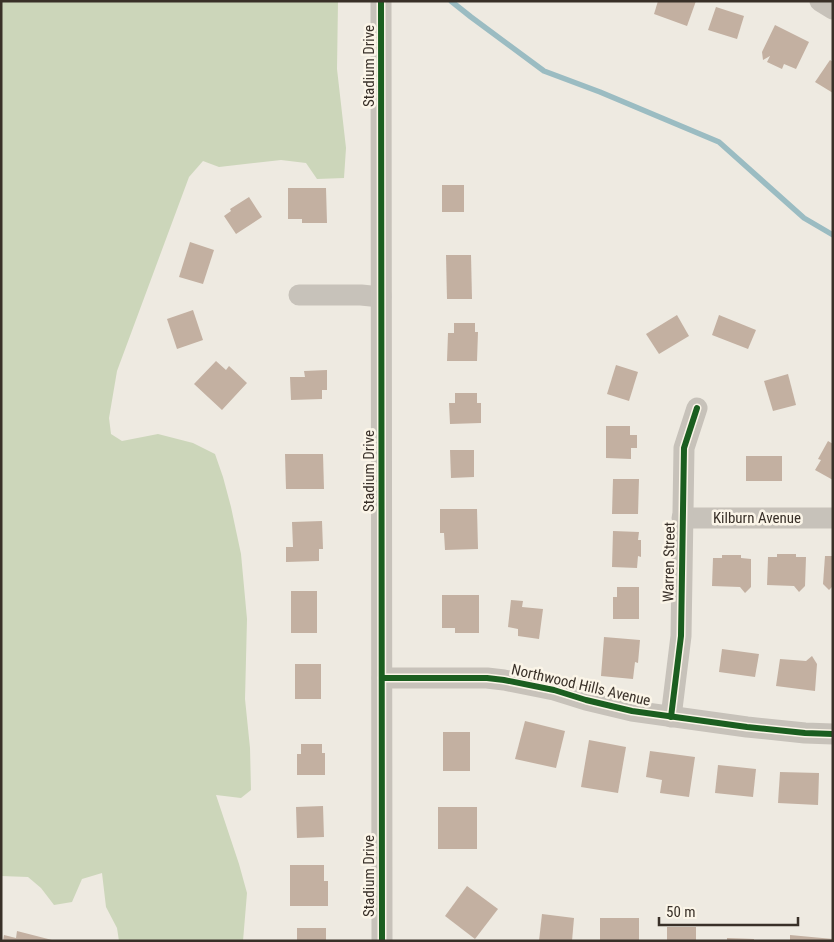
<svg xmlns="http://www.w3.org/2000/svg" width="834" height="942" font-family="'Roboto Condensed',sans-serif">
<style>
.green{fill:#ccd6ba}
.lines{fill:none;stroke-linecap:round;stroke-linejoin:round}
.stream{stroke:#9bbcc2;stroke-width:5.5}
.building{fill:#c3b0a1}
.street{stroke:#c7c2ba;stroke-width:21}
.cycleway-casing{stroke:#fbf5e8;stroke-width:9}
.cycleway{stroke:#1b5e20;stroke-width:6}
.labels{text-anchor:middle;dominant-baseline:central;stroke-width:5;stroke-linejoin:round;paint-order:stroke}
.street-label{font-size:15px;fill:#393028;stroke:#fbf5e8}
</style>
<rect width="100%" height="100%" fill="#eeeae1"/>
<polygon class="green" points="1,1 338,1 337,69 346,148 344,178 317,179 306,163 281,160 219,167 203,161 189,177 117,371 109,418 111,434 122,441 158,434 193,443 215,454 223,477 231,507 241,554 247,619 245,699 250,748 251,790 241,798 216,795 239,864 247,893 243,941 119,941 117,928 106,907 102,873 82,879 72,902 54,905 41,888 28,877 1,876"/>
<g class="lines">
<polyline class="stream" points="451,1 471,17 544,71 600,92 719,142 804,218 833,235"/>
</g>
<g class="building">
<polygon points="658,1 696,1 687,26 654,14"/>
<polygon points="716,7 744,16 737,39 708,30"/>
<polygon points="775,25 809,42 796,69 784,64 782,69 767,62 770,56 763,60 762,52"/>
<polygon points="830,60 833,62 833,93 815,82"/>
<rect x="442" y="185" width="22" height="27"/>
<polygon points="288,188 326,188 327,223 302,223 302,219 288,219"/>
<polygon points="249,197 262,217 236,234 224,216 231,211 230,209"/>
<polygon points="190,242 214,250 203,284 179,277"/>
<polygon points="446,255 471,255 472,299 447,299"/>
<polygon points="193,310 203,340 177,349 167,319"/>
<polygon points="677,315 689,336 659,354 646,334"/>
<polygon points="719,315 756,330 748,349 712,335"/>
<polygon points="454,323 475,323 475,332 478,332 477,361 447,361 448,333 454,333"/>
<polygon points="216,361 226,370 229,366 247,383 222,410 194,384"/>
<polygon points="616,365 638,372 629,401 607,394"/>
<polygon points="327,370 327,390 322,390 322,399 291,400 290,377 305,377 304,371"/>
<polygon points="788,374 796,405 773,411 764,381"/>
<polygon points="455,393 477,393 477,403 481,403 481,423 450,424 449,403 455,403"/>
<polygon points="606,426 630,426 630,435 637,435 637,448 631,448 631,459 606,458"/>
<polygon points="828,441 833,444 833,480 815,470 821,460 818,459"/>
<polygon points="450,450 474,450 474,477 451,478"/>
<polygon points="285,454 323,454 324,489 286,489"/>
<rect x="746" y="456" width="36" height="25"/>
<polygon points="613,479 639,479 638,514 612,514"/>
<polygon points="440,509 477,509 478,549 445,550 444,533 440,533"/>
<polygon points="322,521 323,549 319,549 319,561 286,562 286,547 293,547 292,522"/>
<polygon points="613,531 639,532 638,540 641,540 641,557 638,556 637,568 612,567"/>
<polygon points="777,554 796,554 796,557 806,557 805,586 799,592 794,586 767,585 768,557 777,557"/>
<polygon points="722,555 741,555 741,558 751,559 751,587 745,593 740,587 712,586 713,558 722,558"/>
<polygon points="825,556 833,556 833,586 829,590 823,584"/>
<polygon points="617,587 639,587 639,619 613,619 613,597 617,597"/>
<rect x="291" y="591" width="26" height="42"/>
<polygon points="442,595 479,595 479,633 455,633 455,628 442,628"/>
<polygon points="511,600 523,601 522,607 543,609 539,639 518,636 518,629 508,627"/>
<polygon points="604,637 640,640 638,663 635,662 633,679 601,676"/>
<polygon points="722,649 759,654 755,677 719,672"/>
<polygon points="812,656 817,664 815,691 776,686 780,659 806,661"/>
<rect x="295" y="664" width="26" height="35"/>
<polygon points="525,721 565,731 556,768 515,759"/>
<rect x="443" y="732" width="27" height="39"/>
<polygon points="589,740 626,747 618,793 581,787"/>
<polygon points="301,744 322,744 322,753 325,753 325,775 297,775 297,754 301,754"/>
<polygon points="650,751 695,757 689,797 660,793 662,780 646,777"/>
<polygon points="718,765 756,769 753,797 715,793"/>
<polygon points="780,772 819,773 818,805 778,803"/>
<polygon points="323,806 324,837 297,838 296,807"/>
<rect x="438" y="807" width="39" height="42"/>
<polygon points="290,865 324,865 324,881 328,881 328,906 290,906"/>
<polygon points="467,886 498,909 475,939 445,916"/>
<polygon points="542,914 574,918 572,941 539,941"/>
<rect x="600" y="918" width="39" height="23"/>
<rect x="667" y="927" width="29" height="14"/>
<rect x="297" y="928" width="29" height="13"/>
<polygon points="17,931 52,940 52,941 3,941 4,935 16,938"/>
<polygon points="790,935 833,939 833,941 790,941"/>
<polygon points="727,938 754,939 754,941 727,941"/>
</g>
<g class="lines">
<g class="street">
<polyline points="381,1 382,941"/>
<polyline points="820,1 833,9"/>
<polyline points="299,295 361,295 381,297"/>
<polyline points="682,518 833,518"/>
<polyline points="382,678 487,678 504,680 554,690 586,700 632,711 747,727 805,733 833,734"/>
<polyline points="671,717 681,636 684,448 697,408"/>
</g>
<defs>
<g id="cycleway">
<polyline points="381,1 382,941"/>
<polyline points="382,678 487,678 504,680 554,690 586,700 632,711 747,727 805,733 833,734"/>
<polyline points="671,717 681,636 684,448 697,408"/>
</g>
</defs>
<use href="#cycleway" class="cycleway-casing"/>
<use href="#cycleway" class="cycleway"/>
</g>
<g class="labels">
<g class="street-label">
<text transform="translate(369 66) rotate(-90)">Stadium Drive</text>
<text transform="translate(369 471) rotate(-90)">Stadium Drive</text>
<text x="757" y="518">Kilburn Avenue</text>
<text transform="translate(669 562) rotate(-89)">Warren Street</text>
<text transform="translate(581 685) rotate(13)">Northwood Hills Avenue</text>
<text transform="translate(369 876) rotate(-90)">Stadium Drive</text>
</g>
</g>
<rect width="834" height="942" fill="none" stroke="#393028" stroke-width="5"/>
<path d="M659 917v8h139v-8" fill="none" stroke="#393028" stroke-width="2.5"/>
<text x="666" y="917" font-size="15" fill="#393028" stroke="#fbf5e8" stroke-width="4" paint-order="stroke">50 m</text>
</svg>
